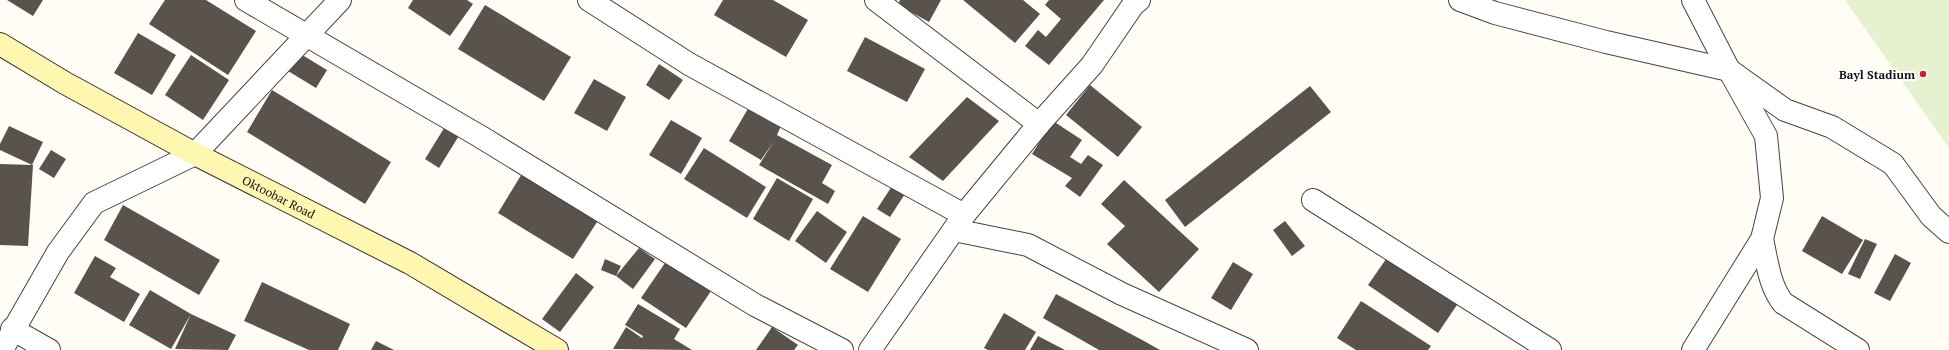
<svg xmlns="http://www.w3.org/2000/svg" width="1949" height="350" font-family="'PT Serif',serif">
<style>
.pitch{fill:#e6f2cf}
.building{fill:#5a524d}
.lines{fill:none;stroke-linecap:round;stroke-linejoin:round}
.street-casing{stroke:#444;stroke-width:24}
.secondary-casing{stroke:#333;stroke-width:24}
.street{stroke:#fff;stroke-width:22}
.secondary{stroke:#fff6b0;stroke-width:22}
.poi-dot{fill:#c4262e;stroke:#fff;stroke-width:1.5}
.labels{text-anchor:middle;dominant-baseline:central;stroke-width:4;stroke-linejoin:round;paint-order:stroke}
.poi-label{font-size:12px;font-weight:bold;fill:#111;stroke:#fff;text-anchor:end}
.street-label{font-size:12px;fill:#111;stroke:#fff}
</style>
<rect width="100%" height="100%" fill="#fffdf5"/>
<polygon class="pitch" points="1845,0 1949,0 1949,148"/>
<g class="building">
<polygon points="7,0 43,0 33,16"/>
<polygon points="165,0 206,0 256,31 228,75 149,24"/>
<polygon points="413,0 467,0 473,4 450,36 408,8"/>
<polygon points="723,0 773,0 808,20 786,57 714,15"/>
<polygon points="900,0 941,0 929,22 898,5"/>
<polygon points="963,0 1023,0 1040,14 1015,43"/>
<polygon points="1049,0 1104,0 1049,65 1025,46 1038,30 1046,37 1061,19 1045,5"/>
<polygon points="485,5 571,57 544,101 458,49"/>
<polygon points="138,33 176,55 152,95 114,73"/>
<polygon points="865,37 925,69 907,102 847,71"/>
<polygon points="299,53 327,70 316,88 288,71"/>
<polygon points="191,55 229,80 203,120 165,95"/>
<polygon points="659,64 683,80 669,100 646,85"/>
<polygon points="594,79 626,97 607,131 574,113"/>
<polygon points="1090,85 1142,127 1118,157 1066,115"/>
<polygon points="1310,86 1331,112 1185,227 1165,200"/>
<polygon points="272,90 391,162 365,204 247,132"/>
<polygon points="967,97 999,121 943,181 909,157"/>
<polygon points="749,107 781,126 777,135 832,165 822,183 835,191 828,204 759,165 774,141 761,160 729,141"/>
<polygon points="671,120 702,138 681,174 649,155"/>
<polygon points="1053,121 1082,140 1070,157 1081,164 1088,155 1103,165 1080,197 1065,186 1072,178 1032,154"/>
<polygon points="446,125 460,134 439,168 425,159"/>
<polygon points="9,126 43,142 32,165 0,150 0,144"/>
<polygon points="704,148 766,187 747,218 684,179"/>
<polygon points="51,150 66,159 54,178 39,169"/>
<polygon points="0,164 33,165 28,246 0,245"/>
<polygon points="523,172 599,219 573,259 498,213"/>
<polygon points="777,178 813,199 789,241 753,219"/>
<polygon points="1124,180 1199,249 1159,292 1107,244 1125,226 1101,204"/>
<polygon points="892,186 905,194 890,217 877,209"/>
<polygon points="123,205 220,260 199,295 104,240"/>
<polygon points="817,211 847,232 826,263 795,241"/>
<polygon points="863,216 901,239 868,292 830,269"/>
<polygon points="1822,216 1863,240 1842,274 1802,251"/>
<polygon points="1285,221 1305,246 1292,256 1273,230"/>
<polygon points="1865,239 1877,244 1860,279 1848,274"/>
<polygon points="639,248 655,259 633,289 616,276"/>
<polygon points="1391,252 1461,299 1438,333 1368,285"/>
<polygon points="1895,254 1911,263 1890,301 1874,293"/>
<polygon points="95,256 116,268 110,277 140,294 124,322 74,293"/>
<polygon points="605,259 621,266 616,276 601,270"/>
<polygon points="667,260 711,291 686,328 641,298"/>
<polygon points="1233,262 1253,274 1231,310 1211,298"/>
<polygon points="576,273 594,287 560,332 542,319"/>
<polygon points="262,282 350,324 338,350 309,350 244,321"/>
<polygon points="150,290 191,314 236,335 228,350 175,349 191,314 171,349 129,325"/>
<polygon points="1056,294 1144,341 1160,350 1099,350 1043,318"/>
<polygon points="1361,301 1431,346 1428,350 1356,350 1337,338"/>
<polygon points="638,304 680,329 674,339 692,350 613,349 626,327 642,338 643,336 625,325"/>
<polygon points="1004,313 1036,332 1025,350 988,350 984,348"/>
<polygon points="772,327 798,345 794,350 756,350"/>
<polygon points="1038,336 1065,350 1030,350"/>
<polygon points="376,341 394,350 371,350"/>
</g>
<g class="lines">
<defs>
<g id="street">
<polyline points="246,0 481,137 755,305 842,350"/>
<polyline points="589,0 689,64 964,215"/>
<polyline points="876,0 1039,124"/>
<polyline points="1460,0 1495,13 1606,42 1729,70 1785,110 1832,127 1893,164 1931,216 1949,232"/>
<polyline points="1313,200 1550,350"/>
<polyline points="954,230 1028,245 1122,294 1247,350"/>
<path d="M1762,239C1767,261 1769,285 1783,303L1858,350"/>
<polyline points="12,329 49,350"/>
<polyline points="2,350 58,252 94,203 195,154 340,0"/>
<polyline points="870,350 964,215 1039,124 1092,65 1133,5 1139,0"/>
<polyline points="1693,350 1762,239 1772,198 1766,136 1729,70 1693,0"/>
</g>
<g id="secondary">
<path id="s1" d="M0,44L65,83L195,154L410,263L557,350"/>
</g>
</defs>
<use href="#street" class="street-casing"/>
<use href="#secondary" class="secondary-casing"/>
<use href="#street" class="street"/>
<use href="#secondary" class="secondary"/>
</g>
<circle class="poi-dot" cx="1923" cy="74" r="4"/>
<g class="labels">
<g class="poi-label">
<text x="1915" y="74">Bayl Stadium</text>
</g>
<g class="street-label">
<text stroke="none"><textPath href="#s1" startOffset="318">Oktoobar Road</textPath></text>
</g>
</g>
</svg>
